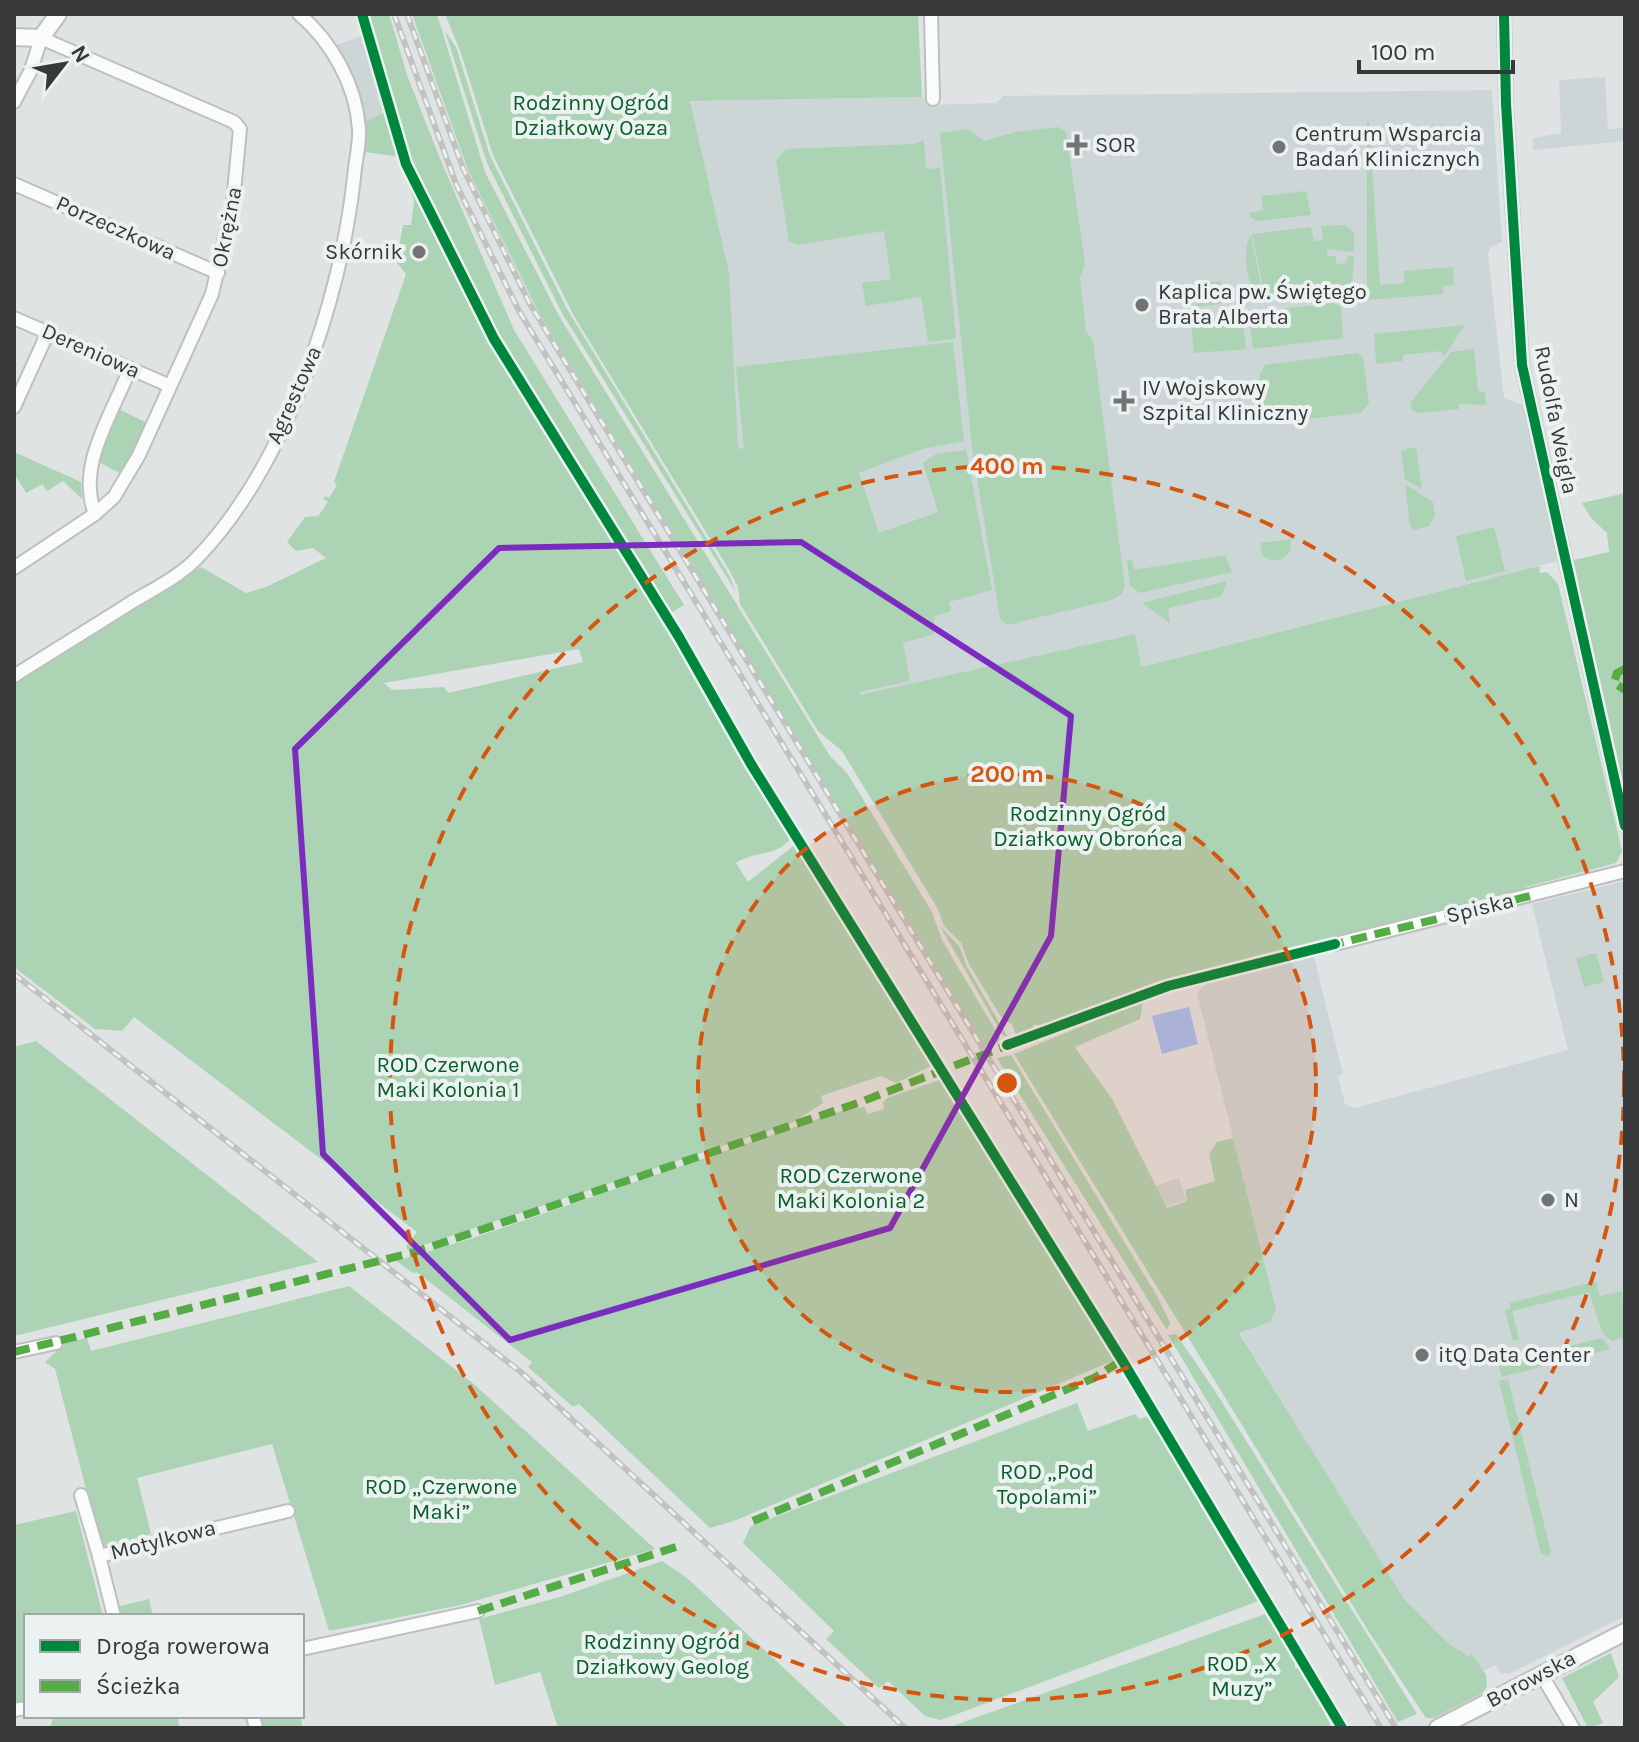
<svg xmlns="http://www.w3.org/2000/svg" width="1639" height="1742" font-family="Karla,sans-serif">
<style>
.built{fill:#cdd6d7}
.green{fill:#acd3b4;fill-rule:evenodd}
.water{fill:#a5bff4}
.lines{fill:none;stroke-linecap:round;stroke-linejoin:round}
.minor-casing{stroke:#bec0c0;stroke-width:16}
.tertiary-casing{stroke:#bec0c0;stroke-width:20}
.minor{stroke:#fafbfb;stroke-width:12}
.tertiary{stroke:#fafbfb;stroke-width:16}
.rail-casing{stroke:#c1c3c3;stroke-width:6}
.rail{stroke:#ecf1f2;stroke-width:3;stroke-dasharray:9;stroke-linecap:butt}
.quiet{stroke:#55ac46;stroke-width:8;stroke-dasharray:16 8;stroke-linecap:butt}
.cycleway-casing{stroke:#ecf1f2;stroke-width:15}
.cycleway{stroke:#00873e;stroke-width:10}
.marked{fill:none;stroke:#7b2cbf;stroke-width:6;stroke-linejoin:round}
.ring{fill:none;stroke:#d65610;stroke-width:4;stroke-dasharray:14 10}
.poi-dot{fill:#727474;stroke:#ecf1f2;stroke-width:3}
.labels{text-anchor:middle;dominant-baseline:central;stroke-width:8;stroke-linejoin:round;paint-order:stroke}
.park-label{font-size:22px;fill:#086028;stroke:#ecf1f2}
.poi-label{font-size:22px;fill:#373839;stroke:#ecf1f2;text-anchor:start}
.street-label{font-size:22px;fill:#373839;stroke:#ecf1f2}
.centre{fill:#d65610;stroke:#ecf1f2;stroke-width:4}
.ring-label{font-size:24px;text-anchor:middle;font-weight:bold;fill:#d65610;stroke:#ecf1f2;stroke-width:8;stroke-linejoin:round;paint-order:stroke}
</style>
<rect width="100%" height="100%" fill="#e0e3e3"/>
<g class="built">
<polygon points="361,36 386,113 365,122 356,84 337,45"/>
<polygon points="1605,77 1608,129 1624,128 1625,141 1533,150 1533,138 1561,133 1559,80"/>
<polygon points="1492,90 1502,242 1490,247 1488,255 1504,398 1523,405 1558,561 1140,667 1135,634 805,708 755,625 734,408 729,272 690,101 925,97 926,105 996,103 1003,96"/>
<polygon points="1625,881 1625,1616 1509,1674 1501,1673 1495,1665 1481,1673 1439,1658 1239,1332 1265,1324 1276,1309 1197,993 1206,984 1314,957 1343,1074 1338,1076 1345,1104 1354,1108 1568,1050 1532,904"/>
<polygon points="1179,1178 1186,1200 1167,1206 1155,1186"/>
</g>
<g class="green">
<path d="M354,14H389L407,75L441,161L514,330L684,605L661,619L793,833C784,857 752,851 736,863L748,882L797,843L931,1066L896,1083L881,1076L821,1096L823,1103L792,1123L408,1250L406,1246L417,1232L134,1017L122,1031L95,1029L14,967V683L201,567L246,593L266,587L326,558L313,548L296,551L287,542L305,517L318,516L328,502L323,499L325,496L329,498L337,485L334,482L406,274L396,262L403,225H411L414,201L401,157L365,152V122L385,112ZM579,649L583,662L448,693L444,687L392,690L384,683Z"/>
<polygon points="412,14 437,14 485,172 559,316 830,756 847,773 932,912 942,940 1000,1038 997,1044 983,1046 538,311 468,170"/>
<polygon points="445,14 918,14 922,97 690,101 729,272 738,449 744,448 736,367 953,342 964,441 922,449 859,473 879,533 938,512 923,463 936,454 966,450 992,590 949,602 951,611 934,616 934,634 903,643 910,681 859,692 860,695 1135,634 1141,667 1539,566 1540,573 1547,572 1558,584 1622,851 1616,863 1526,887 1524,893 1161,980 1043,1025 1033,1025 1033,1032 1017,1038 1012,1024 1003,1020 969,964 961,943 944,926 938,909 842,751 818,731 740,604 738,587 731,573 574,316 493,155 461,53"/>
<polygon points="445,31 456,47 490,156 567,309 729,575 736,592 562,313 487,163"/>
<polygon points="1367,122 1369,122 1380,285 1404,283 1404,271 1453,267 1454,285 1443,286 1443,294 1367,300"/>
<polygon points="1058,127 1066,132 1085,264 1080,278 1086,331 1093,341 1125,587 1122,594 1112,600 1007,625 1000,618 972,447 940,133 967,129 984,141 1015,132"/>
<polygon points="924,140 926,169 940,168 956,339 928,342 921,297 866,306 862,283 891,279 884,231 797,245 789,241 776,160 786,149 914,144"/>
<polygon points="1306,191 1311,215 1256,221 1250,217 1249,213 1263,210 1261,196"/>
<polygon points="1346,225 1354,233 1354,252 1327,249 1327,256 1336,256 1336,264 1347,263 1347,256 1354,256 1352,284 1344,289 1265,297 1252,234 1311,227 1314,241 1323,240 1321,226"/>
<path d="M1251,235L1263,295L1255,293C1246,280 1242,248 1251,235Z"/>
<polygon points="1220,281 1220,286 1200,292 1203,296 1220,293 1221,304 1196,307 1192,284"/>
<polygon points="1334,303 1341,307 1343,338 1253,349 1248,313"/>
<polygon points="1242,314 1246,349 1194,353 1191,321"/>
<polygon points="1465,325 1443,358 1442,351 1403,355 1403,361 1376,364 1374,334"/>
<polygon points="1474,349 1478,391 1485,392 1486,405 1459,404 1459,409 1419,413 1411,410 1411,402 1451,352"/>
<polygon points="1357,353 1363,358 1369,403 1361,413 1274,423 1265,416 1259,376 1265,365"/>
<polygon points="119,409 147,423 123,475 97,461"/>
<polygon points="1416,447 1422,489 1405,479 1401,451"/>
<polygon points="14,452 81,482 82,499 63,481 47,491 42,484 26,493 14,473"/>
<polygon points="1405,484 1433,502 1435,516 1429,526 1414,530 1410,525"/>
<polygon points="1625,493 1625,799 1569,561 1609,552 1607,533 1591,518 1582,503"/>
<polygon points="1494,527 1505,571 1466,581 1456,536"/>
<polygon points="1291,539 1290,552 1282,559 1271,561 1262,555 1260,543"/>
<polygon points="1225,555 1232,572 1140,593 1130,586 1127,560 1132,560 1134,570"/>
<polygon points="1227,581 1222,596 1168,608 1170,623 1142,603"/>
<polygon points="940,926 960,947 966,965 1007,1036 1003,1036"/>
<polygon points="1596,953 1604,982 1584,987 1576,958"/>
<path d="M1143,1001L1140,1019L1075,1047L1112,1099L1167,1208L1187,1201L1185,1190L1215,1181L1209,1154L1217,1142L1233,1138L1276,1309L1270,1322L1239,1333L1406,1602C1421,1613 1447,1648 1462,1651L1466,1657L1472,1654L1486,1675L1487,1687L1483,1693L1434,1718H1426L1369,1632L1014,1054Z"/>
<polygon points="36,1041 318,1262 14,1336 14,1047"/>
<polygon points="1011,1055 1157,1296 1170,1323 1167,1330 997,1058"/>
<polygon points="945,1078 1115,1360 734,1521 710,1528 579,1404 573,1407 528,1367 532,1362 417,1272 413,1273 396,1261 470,1239 841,1111 864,1107 868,1114 884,1109 883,1103 887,1098"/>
<polygon points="1596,1281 1600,1296 1622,1291 1625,1337 1612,1341 1603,1334 1589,1292 1512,1311 1519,1340 1513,1341 1505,1310 1511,1308 1509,1303"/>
<polygon points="349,1286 475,1385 655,1549 461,1605 329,1631 272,1444 137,1478 151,1534 101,1547 55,1369 45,1362 65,1343 87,1338 91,1351"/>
<polygon points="1176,1334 1215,1391 1417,1714 1398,1722 1168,1335"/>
<polygon points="1602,1338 1610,1349 1502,1377 1498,1364"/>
<polygon points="1508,1379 1551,1552 1548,1557 1541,1554 1499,1381"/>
<polygon points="1077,1403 1088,1431 1135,1414 1139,1419 1149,1416 1261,1600 941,1720 925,1716 888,1681 879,1688 826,1639 834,1631 743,1543 751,1526"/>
<polygon points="76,1511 103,1616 26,1616 26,1701 14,1703 14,1525"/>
<polygon points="662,1561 686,1577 848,1728 558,1728 540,1672 495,1685 479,1619 560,1597"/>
<polygon points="149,1599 153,1616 120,1616 117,1607"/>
<polygon points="1268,1613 1295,1657 1295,1668 1302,1668 1332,1728 947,1728"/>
<polygon points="1611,1653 1619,1677 1593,1702 1603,1723 1588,1728 1562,1678"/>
<polygon points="54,1716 177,1716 180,1728 50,1728"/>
<polygon points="261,1716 300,1716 303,1728 263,1728"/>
</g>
<polygon class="water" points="1189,1007 1198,1044 1162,1054 1152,1016"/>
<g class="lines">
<defs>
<g id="minor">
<polyline points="931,14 933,99"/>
<polyline points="1504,14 1506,104 1522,365 1625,826"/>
<path d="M14,102L31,70L41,38L234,122L240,129L233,202L212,294L139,455L114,497L95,514C76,464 113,414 130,368"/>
<polyline points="14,184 218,273"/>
<polyline points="14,318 168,385"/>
<polyline points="14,407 48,332"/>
<polyline points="14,568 95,514"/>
<path d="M14,676C53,651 93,627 132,602C154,589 180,576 197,558C285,467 341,300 354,177C355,162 360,145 359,129C356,85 332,42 299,14"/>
<polyline points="1335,944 1625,871"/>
<polyline points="14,1352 56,1343"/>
<polyline points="81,1495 99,1556"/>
<polyline points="114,1616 99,1556 288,1511"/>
<polyline points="302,1649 478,1611"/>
<polyline points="1541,1674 1573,1728"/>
<polyline points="14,1710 26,1708"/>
<polyline points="253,1716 256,1728"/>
</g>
<g id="tertiary">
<polyline points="14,37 41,38 58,14"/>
<polyline points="1438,1728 1625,1632"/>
</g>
</defs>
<use href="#minor" class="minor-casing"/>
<use href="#tertiary" class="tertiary-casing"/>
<use href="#minor" class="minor"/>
<use href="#tertiary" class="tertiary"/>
<defs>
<g id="rail">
<polyline points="394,14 456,184 519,311 1381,1728"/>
<polyline points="407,14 463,168 530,304 1396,1728"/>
<polyline points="14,974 522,1373 905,1728"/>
</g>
</defs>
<use href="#rail" class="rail-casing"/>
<use href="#rail" class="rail"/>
<g class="quiet">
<polyline points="1625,669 1617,673 1614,683 1625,690"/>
<polyline points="1328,946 1530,896"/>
<polyline points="14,1352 415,1252 858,1103 1011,1044"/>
<polyline points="753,1521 1094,1378 1122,1360"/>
<polyline points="478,1611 682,1545"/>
</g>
<defs>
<g id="cycleway">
<polyline points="362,14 406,164 494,339 679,637 751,764 1122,1360 1342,1728"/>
<polyline points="1504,14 1506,104 1522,365 1625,826"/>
<polyline points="1007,1045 1168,986 1335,944"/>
</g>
</defs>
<use href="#cycleway" class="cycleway-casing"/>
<use href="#cycleway" class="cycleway"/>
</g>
<path class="marked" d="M801,542L1071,716L1051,936L890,1228L510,1340L323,1154L295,749L499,548Z"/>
<circle cx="1007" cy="1083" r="309" fill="#d65610" fill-opacity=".12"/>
<g class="ring">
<circle cx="1007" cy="1083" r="309"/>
<circle cx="1007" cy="1083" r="617"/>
</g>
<g class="poi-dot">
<path d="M1073 133h8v8h8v8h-8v8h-8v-8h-8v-8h8z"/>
<circle cx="1279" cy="147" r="8"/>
<circle cx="419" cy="252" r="8"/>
<circle cx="1142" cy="305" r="8"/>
<path d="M1120 389h8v8h8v8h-8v8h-8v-8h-8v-8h8z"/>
<circle cx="1548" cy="1200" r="8"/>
<circle cx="1422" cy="1355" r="8"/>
</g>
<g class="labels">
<g class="park-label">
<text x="591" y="103">Rodzinny Ogród<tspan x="591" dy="25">Działkowy Oaza</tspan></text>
<text x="1088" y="814">Rodzinny Ogród<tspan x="1088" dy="25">Działkowy Obrońca</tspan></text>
<text x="448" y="1065">ROD Czerwone<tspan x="448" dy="25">Maki Kolonia 1</tspan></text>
<text x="851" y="1176">ROD Czerwone<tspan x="851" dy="25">Maki Kolonia 2</tspan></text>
<text x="1047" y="1472">ROD „Pod<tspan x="1047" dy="25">Topolami”</tspan></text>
<text x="441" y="1487">ROD „Czerwone<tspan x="441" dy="25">Maki”</tspan></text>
<text x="662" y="1642">Rodzinny Ogród<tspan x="662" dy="25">Działkowy Geolog</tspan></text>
<text x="1242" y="1664">ROD „X<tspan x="1242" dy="25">Muzy”</tspan></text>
</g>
<g class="poi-label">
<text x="1295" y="134">Centrum Wsparcia<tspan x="1295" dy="25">Badań Klinicznych</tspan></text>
<text x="1095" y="145">SOR</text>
<text x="403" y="252" text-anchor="end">Skórnik</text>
<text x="1158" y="292">Kaplica pw. Świętego<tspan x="1158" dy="25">Brata Alberta</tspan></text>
<text x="1142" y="388">IV Wojskowy<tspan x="1142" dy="25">Szpital Kliniczny</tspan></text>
<text x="1564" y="1200">N</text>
<text x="1438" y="1355">itQ Data Center</text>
</g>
<g class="street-label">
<text transform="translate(227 227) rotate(-79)">Okrężna</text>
<text transform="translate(116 228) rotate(24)">Porzeczkowa</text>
<text transform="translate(91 351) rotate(24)">Dereniowa</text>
<text transform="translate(294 395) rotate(-66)">Agrestowa</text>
<text transform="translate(1556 420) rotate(79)">Rudolfa Weigla</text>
<text transform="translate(1480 908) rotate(-14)">Spiska</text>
<text transform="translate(163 1540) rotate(-14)">Motylkowa</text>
<text transform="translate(1531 1679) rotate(-28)">Borowska</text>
</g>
</g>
<circle cx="1007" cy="1083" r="12" class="centre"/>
<g class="ring-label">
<text x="1007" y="474">400 m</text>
<text x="1007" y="782">200 m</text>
</g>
<rect width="1639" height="1742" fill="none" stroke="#373839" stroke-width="32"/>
<rect x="24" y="1614" width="280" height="104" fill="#ecf1f2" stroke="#a4a7a8" stroke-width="2"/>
<rect x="40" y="1640" width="40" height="12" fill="#00873e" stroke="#a4a7a8" stroke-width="2"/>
<text x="96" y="1654" font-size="24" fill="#373839">Droga rowerowa</text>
<rect x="40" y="1680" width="40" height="12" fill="#55ac46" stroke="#a4a7a8" stroke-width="2"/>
<text x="96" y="1694" font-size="24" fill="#373839">Ścieżka</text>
<g transform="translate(64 64) rotate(59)" stroke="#ecf1f2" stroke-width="6" paint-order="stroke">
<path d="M0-6L14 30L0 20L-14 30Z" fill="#373839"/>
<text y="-12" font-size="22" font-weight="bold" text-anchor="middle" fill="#373839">N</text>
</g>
<path d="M1359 60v12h154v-12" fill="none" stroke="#373839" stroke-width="4"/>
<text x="1371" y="60" font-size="24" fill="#373839" stroke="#ecf1f2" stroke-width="6" paint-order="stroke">100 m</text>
</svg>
